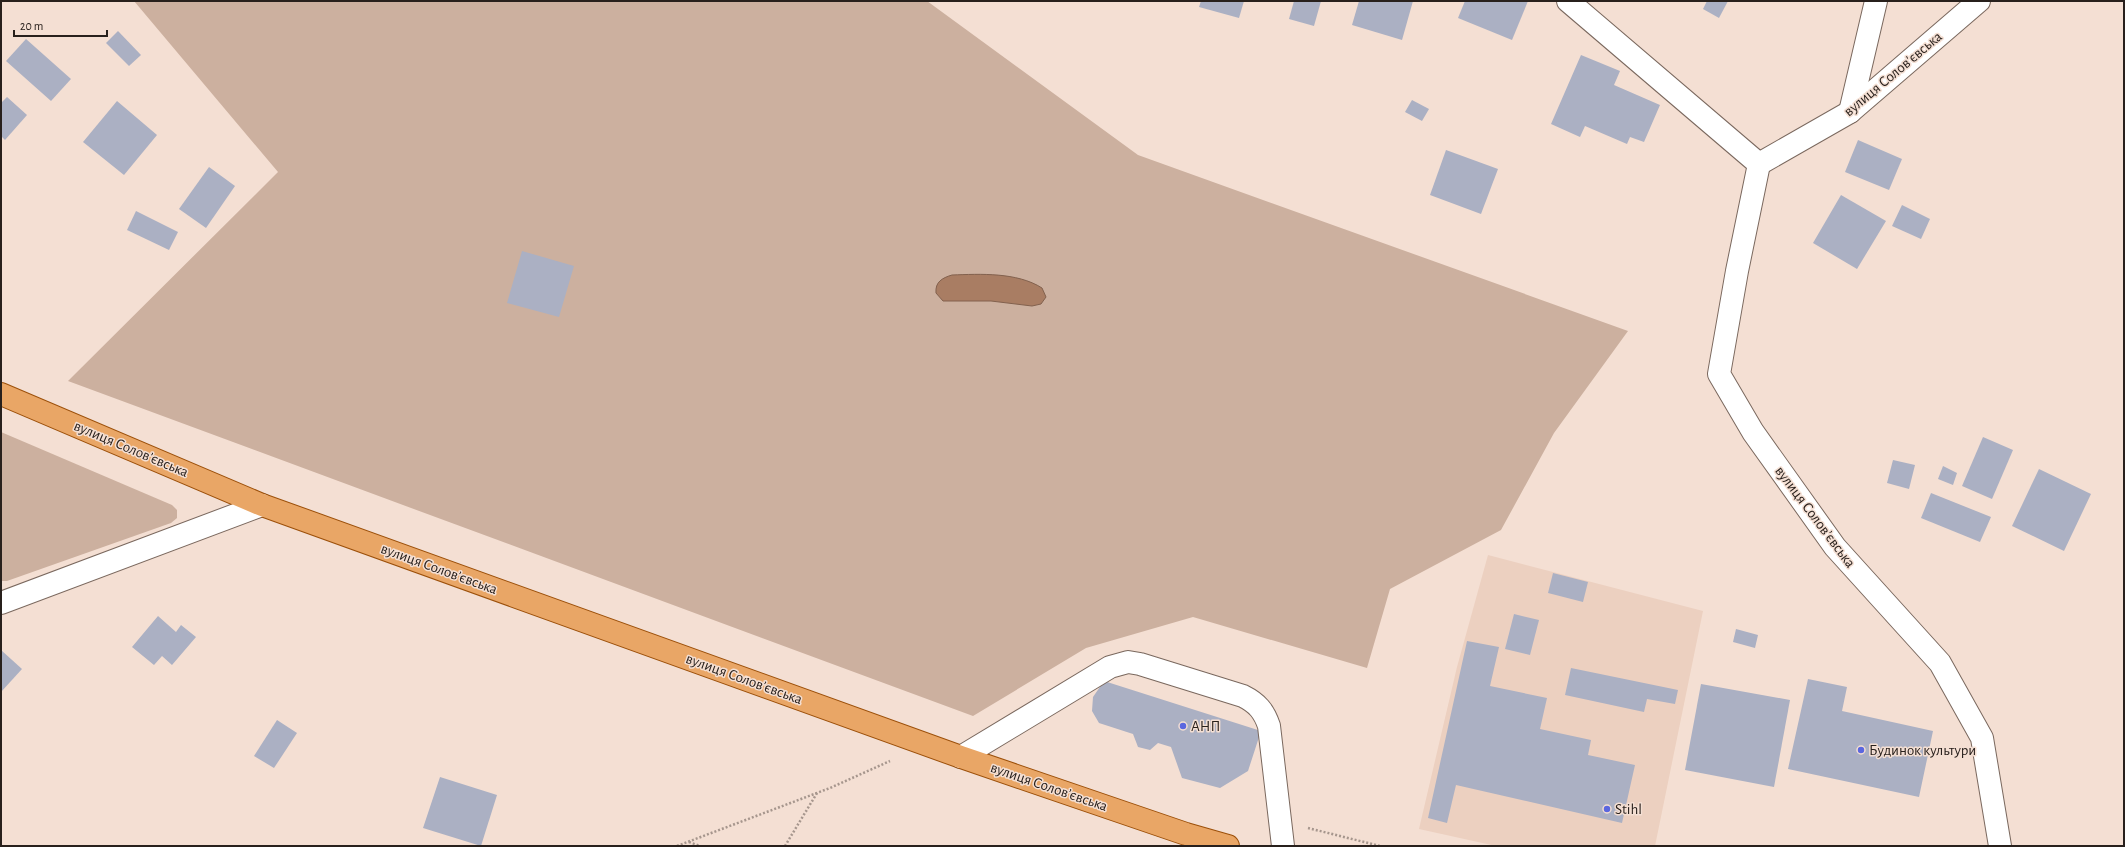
<svg xmlns="http://www.w3.org/2000/svg" width="2125" height="847" font-family="'Alegreya Sans',sans-serif">
<style>
.built{fill:#ecd0c0}
.green{fill:#ccb09f}
.water{fill:#a97d63;stroke:#82614e}
.building{fill:#abb0c3}
.lines{fill:none;stroke-linecap:round;stroke-linejoin:round}
.minor-casing{stroke:#7a685e;stroke-width:24}
.major-casing{stroke:#9c500a;stroke-width:24}
.path{stroke:#a6968d;stroke-width:2.5;stroke-dasharray:2 2;stroke-linecap:butt}
.minor{stroke:#fff;stroke-width:22}
.major{stroke:#e9a666;stroke-width:22}
.poi-dot{fill:#5b67df;stroke:#f4dfd3;stroke-width:1.5}
.labels{text-anchor:middle;dominant-baseline:central;stroke-width:3;stroke-linejoin:round;paint-order:stroke}
.street-label{font-size:15px;fill:#28201c;stroke:#f4dfd3}
.poi-label{font-size:15px;fill:#28201c;stroke:#f4dfd3;text-anchor:start}
</style>
<rect width="100%" height="100%" fill="#f4dfd3"/>
<polygon class="built" points="1488,555 1703,611 1655,846 1496,846 1419,829 1457,667"/>
<g class="green">
<polygon points="134,1 927,1 1138,155 1628,331 1554,433 1501,530 1390,589 1367,668 1193,617 1086,648 973,716 68,381 278,172"/>
<polygon points="1,432 172,505 177,510 177,518 171,523 7,581 1,581"/>
</g>
<path class="water" d="M952,275C980,274 1017,272 1042,288L1046,297L1041,304L1032,306L991,301H943L936,293C935,282 942,278 952,275Z"/>
<g class="building">
<polygon points="1201,1 1244,1 1239,18 1199,7"/>
<polygon points="1294,1 1321,1 1314,26 1289,19"/>
<polygon points="1359,1 1413,1 1402,40 1352,25"/>
<polygon points="1465,1 1528,1 1512,40 1458,18"/>
<polygon points="1707,1 1728,1 1719,18 1703,9"/>
<polygon points="118,31 141,55 129,66 106,43"/>
<polygon points="26,39 71,79 51,101 6,61"/>
<polygon points="1581,55 1620,71 1614,85 1660,105 1644,142 1630,137 1627,144 1585,126 1580,137 1551,124"/>
<polygon points="7,97 27,115 5,140 1,136 1,103"/>
<polygon points="1412,100 1429,109 1422,121 1405,112"/>
<polygon points="117,101 157,135 124,175 83,142"/>
<polygon points="1858,140 1902,159 1889,190 1845,172"/>
<polygon points="1446,150 1498,169 1481,214 1430,195"/>
<polygon points="209,167 235,186 206,228 179,209"/>
<polygon points="1841,195 1886,221 1857,269 1813,243"/>
<polygon points="1902,205 1930,219 1921,239 1892,226"/>
<polygon points="136,211 178,232 169,250 127,230"/>
<polygon points="522,251 574,266 559,317 507,303"/>
<polygon points="1983,437 2013,450 1992,499 1962,486"/>
<polygon points="1893,460 1915,465 1909,489 1887,483"/>
<polygon points="1943,466 1957,473 1953,485 1938,479"/>
<polygon points="2039,469 2091,494 2064,551 2012,526"/>
<polygon points="1931,493 1991,517 1980,542 1921,518"/>
<polygon points="1553,573 1588,582 1583,602 1548,593"/>
<polygon points="1514,614 1539,620 1530,655 1505,649"/>
<polygon points="158,616 176,632 181,625 196,637 172,665 162,656 154,665 132,647"/>
<polygon points="1736,629 1758,635 1755,648 1733,642"/>
<polygon points="1467,641 1499,647 1490,686 1547,698 1540,729 1591,740 1588,755 1635,765 1622,823 1456,785 1447,823 1428,818"/>
<polygon points="1,650 22,669 1,692"/>
<polygon points="1571,668 1678,690 1675,704 1647,699 1644,712 1565,695"/>
<polygon points="1808,679 1847,687 1842,711 1933,731 1919,797 1788,769"/>
<polygon points="1104,681 1261,731 1248,771 1220,788 1182,778 1171,747 1158,743 1150,750 1138,747 1133,734 1099,723 1092,711 1093,697"/>
<polygon points="1701,684 1790,700 1774,787 1685,770"/>
<polygon points="277,720 297,733 274,768 254,756"/>
<polygon points="440,777 497,795 481,846 423,828"/>
</g>
<g class="lines">
<defs>
<g id="minor">
<polyline points="1568,1 1759,164 1737,271 1719,374 1753,432 1835,547 1940,663 1982,738 2000,846"/>
<polyline points="1850,112 1876,1"/>
<polyline points="1759,164 1850,112 1979,1"/>
<polyline points="1,603 262,505"/>
<path d="M961,757L1110,667L1128,662L1140,664L1243,696C1257,703 1264,711 1269,726L1283,846"/>
</g>
<polyline id="major" points="1,394 262,505 961,757 1186,834 1228,846"/>
</defs>
<use href="#minor" class="minor-casing"/>
<use href="#major" class="major-casing"/>
<g class="path">
<polyline points="1308,828 1380,846"/>
<polyline points="689,842 700,846"/>
<polyline points="677,846 830,788 890,761"/>
<polyline points="785,846 817,793"/>
</g>
<use href="#minor" class="minor"/>
<use href="#major" class="major"/>
</g>
<g class="poi-dot">
<circle cx="1183" cy="726" r="4"/>
<circle cx="1861" cy="750" r="4"/>
<circle cx="1607" cy="809" r="4"/>
</g>
<g class="labels">
<g class="street-label">
<text transform="translate(1893 74) rotate(-40)">вулиця Соловʼєвська</text>
<text transform="translate(131 449) rotate(23)">вулиця Соловʼєвська</text>
<text transform="translate(1815 517) rotate(53)">вулиця Соловʼєвська</text>
<text transform="translate(439 569) rotate(20)">вулиця Соловʼєвська</text>
<text transform="translate(744 679) rotate(20)">вулиця Соловʼєвська</text>
<text transform="translate(1049 787) rotate(19)">вулиця Соловʼєвська</text>
</g>
<g class="poi-label">
<text x="1191" y="726">АНП</text>
<text x="1869" y="750">Будинок культури</text>
<text x="1615" y="809">Stihl</text>
</g>
</g>
<rect width="2125" height="847" fill="none" stroke="#28201c" stroke-width="4"/>
<path d="M14 30v6h93v-6" fill="none" stroke="#28201c" stroke-width="2"/>
<text x="20" y="30" font-size="12" fill="#28201c" stroke="#f4dfd3" stroke-width="3" paint-order="stroke">20 m</text>
</svg>
